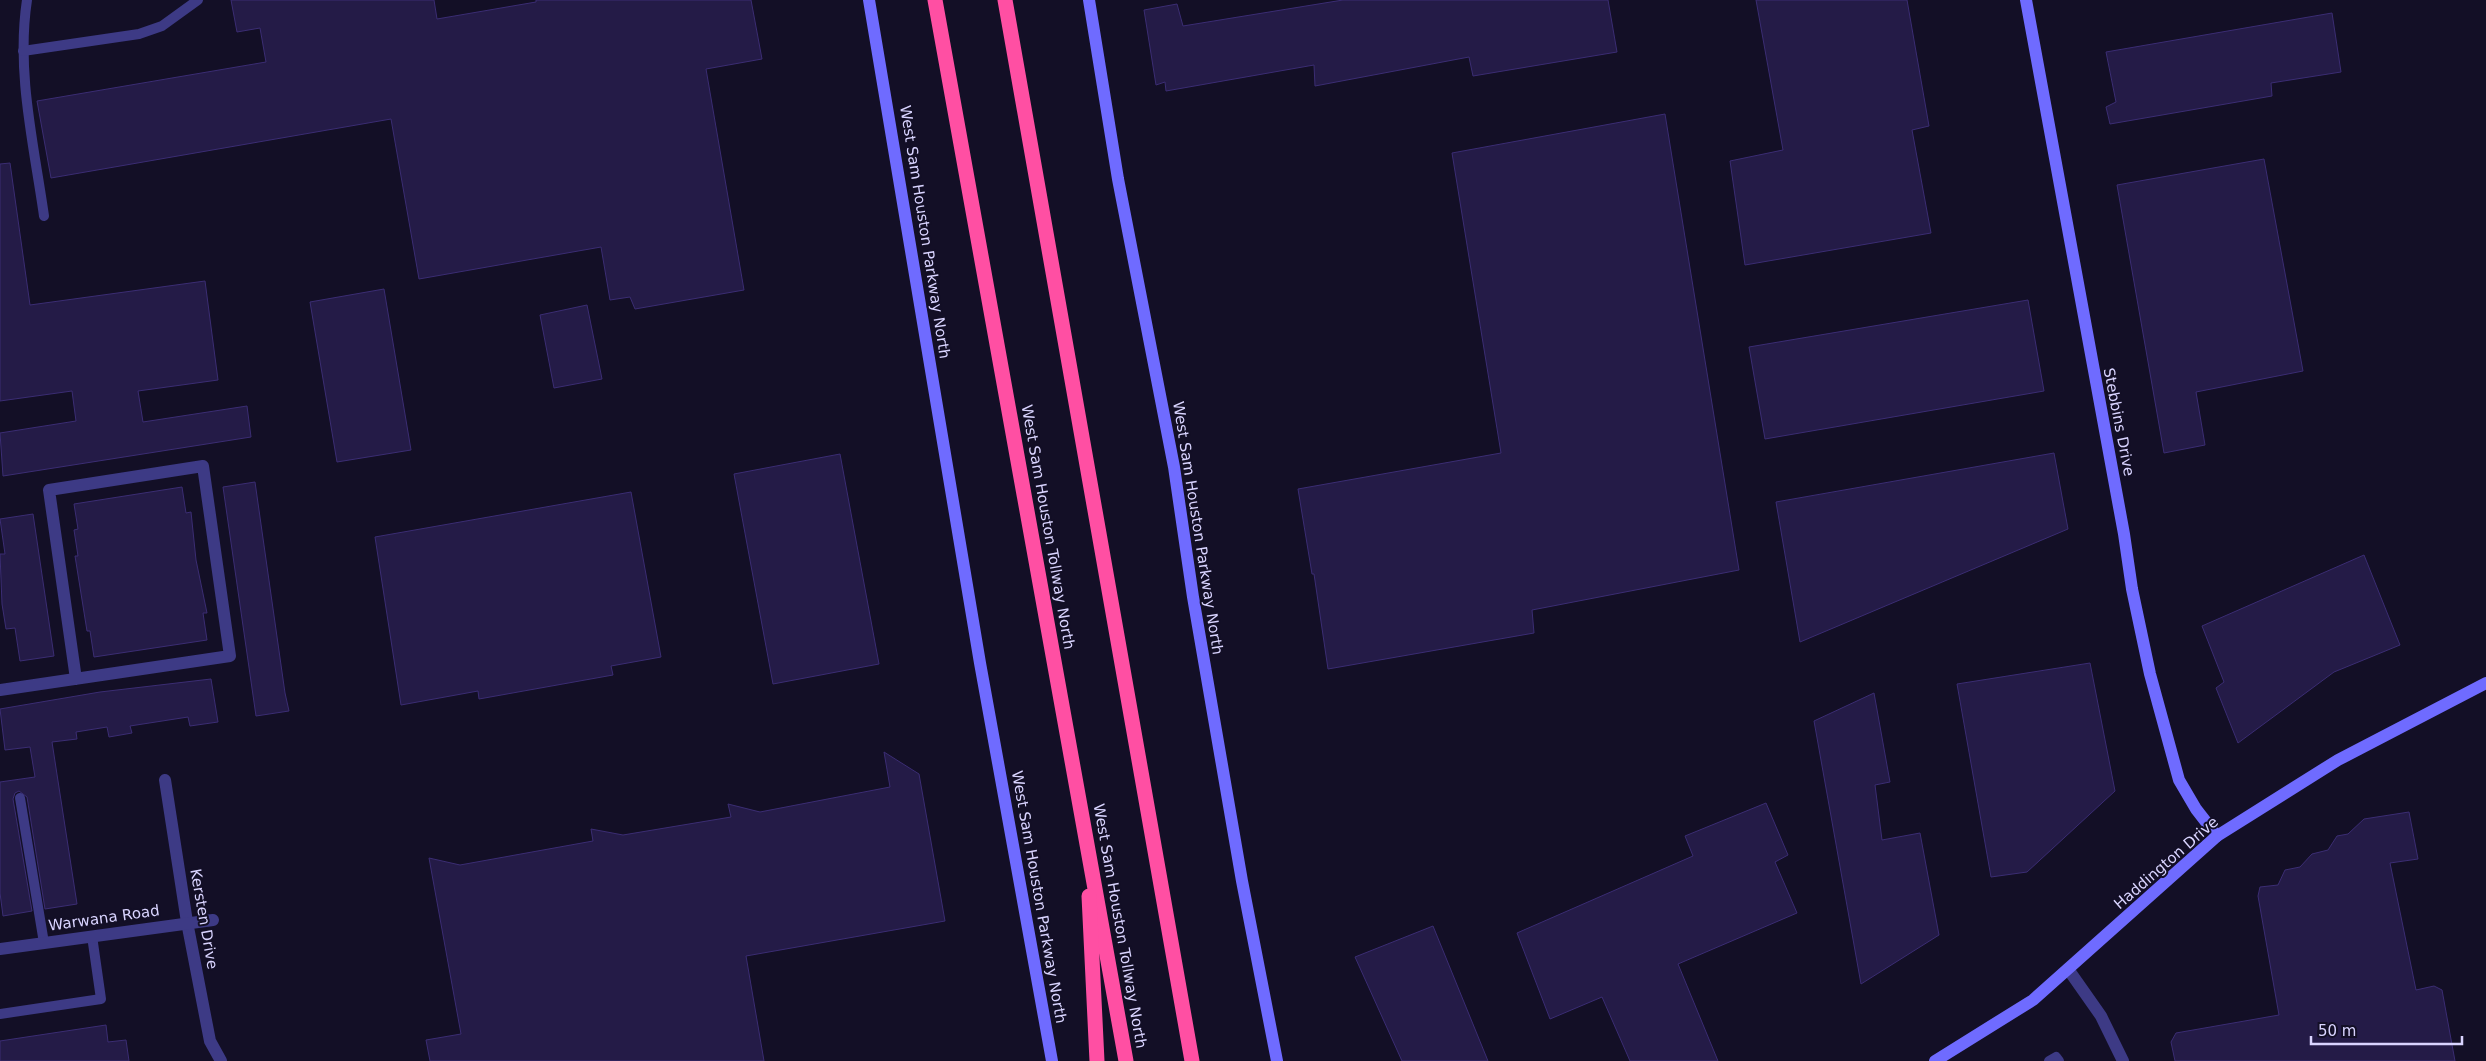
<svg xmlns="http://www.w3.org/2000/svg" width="2486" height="1061" font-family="'DejaVu Sans',sans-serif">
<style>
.building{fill:#241b47;stroke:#3b2d73}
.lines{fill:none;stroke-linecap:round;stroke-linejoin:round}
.lane{stroke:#3d3a85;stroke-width:10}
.street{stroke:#3d3a85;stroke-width:12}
.secondary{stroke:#6f6bff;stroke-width:12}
.highway{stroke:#ff4fa3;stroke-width:15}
.labels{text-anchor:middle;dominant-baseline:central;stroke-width:4;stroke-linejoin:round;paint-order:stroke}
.street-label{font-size:15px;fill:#d9d4ff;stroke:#130f26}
</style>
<rect width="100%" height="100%" fill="#130f26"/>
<g class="building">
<polygon points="231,0 434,0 437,19 536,2 536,0 751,0 762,59 706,69 744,290 635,309 630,297 610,300 601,247 419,279 391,119 51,178 37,101 266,62 260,28 237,32"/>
<polygon points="1343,0 1608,0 1617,52 1473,76 1469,57 1315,86 1314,65 1166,91 1165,82 1156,85 1144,10 1177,4 1183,26"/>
<polygon points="1756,0 1907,0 1929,126 1912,130 1931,233 1745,265 1730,161 1783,150"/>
<polygon points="2332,13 2341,72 2271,83 2272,96 2110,124 2106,107 2116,102 2106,52"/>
<polygon points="1665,114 1739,570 1532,610 1534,633 1328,669 1314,574 1312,574 1298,489 1501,453 1452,153"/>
<polygon points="2264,159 2303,371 2196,392 2205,445 2164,453 2117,185"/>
<polygon points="10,163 30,305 205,281 218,380 138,391 143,422 247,406 251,437 3,476 0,433 76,421 72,391 0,401 0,164"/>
<polygon points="384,289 411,450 337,462 310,302"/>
<polygon points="2028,300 2044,391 1765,439 1749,347"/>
<polygon points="587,305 602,379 554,388 540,315"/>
<polygon points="2054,453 2068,529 1800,642 1776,502"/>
<polygon points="840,454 879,664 773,684 734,474"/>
<polygon points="255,482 285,693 289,711 256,716 223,487"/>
<polygon points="182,487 186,513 191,512 196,560 207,613 203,613 207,640 94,657 90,631 87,631 75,556 78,556 74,530 78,529 74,504"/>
<polygon points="631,492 661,657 611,666 613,675 479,699 478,691 401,705 375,537"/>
<polygon points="33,514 54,656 20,661 15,628 6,629 2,604 0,554 5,554 0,519"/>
<polygon points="2364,555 2400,645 2334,672 2238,743 2216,688 2224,682 2202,626"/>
<polygon points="2090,663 2115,791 2027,872 1991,877 1957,684"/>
<polygon points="211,679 218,722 190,726 188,717 130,726 132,733 109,737 107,727 76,732 77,739 52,742 77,904 45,909 27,797 19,791 15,793 13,799 32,911 3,916 0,893 0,782 35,777 30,747 5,750 0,709 100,692"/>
<polygon points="1874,693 1890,782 1875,785 1882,840 1920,833 1939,935 1861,984 1814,721"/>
<polygon points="884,752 919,774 945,921 746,956 764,1061 430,1061 426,1040 461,1034 429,858 460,865 593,841 591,829 623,835 731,817 728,804 760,812 890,787"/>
<polygon points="1766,803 1788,855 1775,862 1797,913 1678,964 1718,1061 1630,1061 1602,997 1550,1019 1517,933 1693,856 1685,836"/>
<polygon points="2409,812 2418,859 2390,863 2416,990 2434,986 2442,990 2455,1061 2175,1061 2171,1042 2176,1033 2279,1015 2258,896 2260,887 2278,885 2285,870 2300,867 2312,854 2328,850 2337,836 2348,834 2364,819"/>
<polygon points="1433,926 1488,1061 1402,1061 1355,957"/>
<polygon points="106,1025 108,1042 126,1040 129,1061 0,1061 0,1041"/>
</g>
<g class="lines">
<g class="lane">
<path d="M27,0C16,72 34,145 44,216"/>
<polyline points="23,51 139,34 162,26 198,0"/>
<polyline points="20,798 44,943"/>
<polyline points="0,1014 101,999 92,936"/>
<polyline points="2049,1061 2056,1057 2059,1061"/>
</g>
<g class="street">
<polyline points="0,690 230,656 203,466 49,490 76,679"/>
<polyline points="165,780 187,922 210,1041 221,1061"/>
<polyline points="0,949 213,920"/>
<polyline points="2068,969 2101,1016 2123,1061"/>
</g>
<g class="secondary">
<polyline points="869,0 980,663 1052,1061"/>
<polyline points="1089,0 1118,179 1174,467 1193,597 1242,881 1277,1061"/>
<polyline points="2026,0 2124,534 2132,589 2150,674 2179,780 2196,809 2217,836"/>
<polyline points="1935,1061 2033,1000 2217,836 2338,760 2486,683"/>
</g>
<g class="highway">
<polyline points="935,0 1126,1061"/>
<polyline points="1005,0 1192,1061"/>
<polyline points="1089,896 1097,1061"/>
</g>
</g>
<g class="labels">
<g class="street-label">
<text transform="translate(925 232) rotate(81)">West Sam Houston Parkway North</text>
<text transform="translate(2119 422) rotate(79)">Stebbins Drive</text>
<text transform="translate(1048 527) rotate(80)">West Sam Houston Tollway North</text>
<text transform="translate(1198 528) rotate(81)">West Sam Houston Parkway North</text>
<text transform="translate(2166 863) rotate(-41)">Haddington Drive</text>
<text transform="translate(1039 897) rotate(80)">West Sam Houston Parkway North</text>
<text transform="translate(104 918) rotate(-8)">Warwana Road</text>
<text transform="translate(204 919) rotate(80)">Kersten Drive</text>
<text transform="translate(1120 926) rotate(80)">West Sam Houston Tollway North</text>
</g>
</g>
<path d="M2311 1036v8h151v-8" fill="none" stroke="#d9d4ff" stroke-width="2.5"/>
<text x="2318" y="1036" font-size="15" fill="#d9d4ff" stroke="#130f26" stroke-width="4" paint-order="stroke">50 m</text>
</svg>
